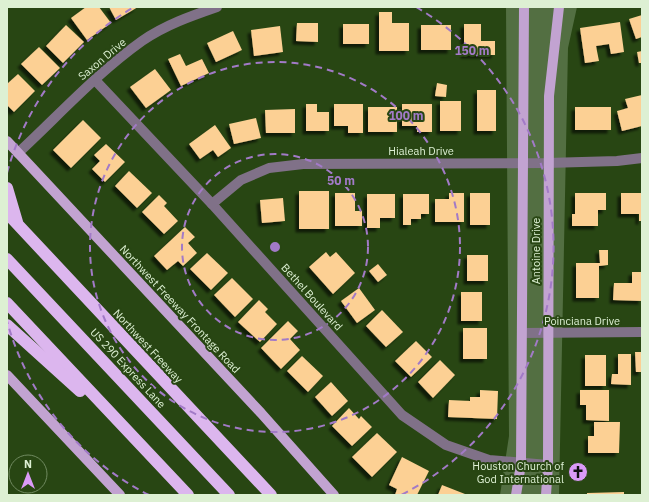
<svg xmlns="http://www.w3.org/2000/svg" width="649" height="502" font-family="'IBM Plex Sans',sans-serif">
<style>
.green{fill:#536f42}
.building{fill:#fcd094;filter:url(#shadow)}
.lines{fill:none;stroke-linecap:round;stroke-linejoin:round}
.minor{stroke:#807188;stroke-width:10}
.major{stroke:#c2a3d1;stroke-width:10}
.highway{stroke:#dcb6ee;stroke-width:12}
.ring{fill:none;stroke:#a27ac7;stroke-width:2;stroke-dasharray:7 5}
.labels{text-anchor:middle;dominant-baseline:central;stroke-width:4;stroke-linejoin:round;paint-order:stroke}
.street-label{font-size:11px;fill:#ddf0d3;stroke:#284613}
.poi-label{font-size:11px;fill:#ddf0d3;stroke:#284613;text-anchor:end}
.centre{fill:#a27ac7;stroke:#284613;stroke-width:2}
.ring-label{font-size:12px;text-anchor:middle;font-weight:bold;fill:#a27ac7;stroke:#284613;stroke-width:4;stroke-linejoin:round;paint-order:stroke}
</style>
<defs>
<filter id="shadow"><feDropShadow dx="-3.5" dy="3.5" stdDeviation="1" flood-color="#0009"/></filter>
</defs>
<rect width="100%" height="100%" fill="#284613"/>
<polygon class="green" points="506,7 577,7 568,48 559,495 500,495 509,436"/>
<g class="building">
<polygon points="86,7 99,7 111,23 87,40 71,18"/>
<polygon points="109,7 138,7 116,20"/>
<polygon points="379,12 392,12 392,23 409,23 409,51 379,51"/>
<polygon points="642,15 642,37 636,39 629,19"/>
<polygon points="620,22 624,52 611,54 609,44 596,46 599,61 585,63 580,28"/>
<polygon points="297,23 318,23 318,42 296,41"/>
<rect x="343" y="24" width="26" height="20"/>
<polygon points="464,24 481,24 481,41 495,41 495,55 464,55"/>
<polygon points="66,25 84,42 63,63 46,46"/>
<rect x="421" y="25" width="30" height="25"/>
<polygon points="280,26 283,52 254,56 251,30"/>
<polygon points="233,31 242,50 216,62 207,43"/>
<polygon points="39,47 60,68 42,85 21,64"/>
<polygon points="642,51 642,63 639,63 637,52"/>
<polygon points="180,54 186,66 202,59 209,73 181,86 168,59"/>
<polygon points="155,69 171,90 146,108 130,87"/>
<polygon points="18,74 35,91 14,112 7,105 7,84"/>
<polygon points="437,83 447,85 446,97 435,96"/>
<rect x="477" y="90" width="19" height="41"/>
<polygon points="642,95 642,126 622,131 617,111 628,108 625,99"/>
<rect x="440" y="101" width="21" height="30"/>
<polygon points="306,104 317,104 317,112 329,112 329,131 306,131"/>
<polygon points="334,104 363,104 363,133 348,133 348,126 334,126"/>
<polygon points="402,104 432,104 432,132 417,132 417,126 402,126"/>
<rect x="368" y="107" width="29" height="25"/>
<rect x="575" y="107" width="36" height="23"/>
<polygon points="295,109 295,133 266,133 265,110"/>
<polygon points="256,118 261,138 234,144 229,124"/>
<polygon points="83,120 101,138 71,168 53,150"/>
<polygon points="215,125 231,148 218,157 213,150 200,159 189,144"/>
<polygon points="106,144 125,162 105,182 92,169 100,161 94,155"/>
<polygon points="129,171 152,193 137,208 115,186"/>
<rect x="299" y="191" width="30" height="38"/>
<polygon points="335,193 355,193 355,211 362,211 362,226 335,226"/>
<polygon points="449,193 464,193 464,222 435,222 435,199 449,199"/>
<rect x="470" y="193" width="20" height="32"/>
<polygon points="575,193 606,193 606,210 598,210 598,226 572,226 572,214 575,214"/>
<polygon points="621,193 642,193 642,221 639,221 639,214 621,214"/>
<polygon points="367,194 395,194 395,218 380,218 380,228 367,228"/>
<polygon points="403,194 429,194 429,214 421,214 421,219 411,219 411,225 403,225"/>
<polygon points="159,195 167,203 164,206 178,221 164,234 142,212"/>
<polygon points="283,198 285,221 262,223 260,200"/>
<polygon points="185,227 195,237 188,243 197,253 183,266 178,261 167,270 154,256"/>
<polygon points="599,250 608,250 608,265 599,266 599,298 576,298 576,263 600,263"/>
<polygon points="326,252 330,257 336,252 355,273 333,294 309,267"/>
<polygon points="207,253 228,273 211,290 190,269"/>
<rect x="467" y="255" width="21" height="26"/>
<polygon points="378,264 387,275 378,282 369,271"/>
<polygon points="632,272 642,272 642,301 613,300 614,283 632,283"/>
<polygon points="232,278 253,299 235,317 214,295"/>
<polygon points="359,288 375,310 357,323 341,301"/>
<rect x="461" y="292" width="21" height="29"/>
<polygon points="259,300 268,309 265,312 277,324 260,342 238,322"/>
<polygon points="382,310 403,332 386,347 366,326"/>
<polygon points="288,321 298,331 290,339 300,350 281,369 261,348"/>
<rect x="463" y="328" width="24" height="31"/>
<polygon points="416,341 432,357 411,377 395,361"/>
<polygon points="635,352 642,352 642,372 636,372"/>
<polygon points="618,354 631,354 631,385 611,384 612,374 618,374"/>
<rect x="585" y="355" width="21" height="31"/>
<polygon points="302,356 323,376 308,392 287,371"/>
<polygon points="440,360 455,375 433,398 418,382"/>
<polygon points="331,382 348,401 332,416 315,397"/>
<polygon points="480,390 498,391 497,419 448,417 449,400 470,401 470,397 480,397"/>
<polygon points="580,390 609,390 609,421 586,420 586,405 580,405"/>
<polygon points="349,408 359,419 361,416 372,427 352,446 332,426"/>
<polygon points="594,422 620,422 619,453 588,453 588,436 594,436"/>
<polygon points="377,433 397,452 372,477 352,457"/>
<polygon points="402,457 429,471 417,495 395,495 397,489 389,485"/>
<polygon points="442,485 465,494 464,495 438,495"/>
<polygon points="624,492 624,495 587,495 587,493"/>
</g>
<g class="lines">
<g class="minor">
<polyline points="95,80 212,204 402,415 446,445 489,460 548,465"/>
<path d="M18,153C59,115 97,73 142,41C165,25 191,16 217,7"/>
<polyline points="212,204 241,180 269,168 303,164 547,163 617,161 642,158"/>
<polyline points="522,333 642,332"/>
</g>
<g class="major">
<polyline points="7,141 261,413 334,495"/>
<polyline points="7,375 120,495"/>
<polyline points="516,495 521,464 524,7"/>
<polyline points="546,495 548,465 549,96 559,7"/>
</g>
<g class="highway">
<polyline points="7,188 17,222"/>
<polyline points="7,213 271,495"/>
<polyline points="7,259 229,495"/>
<polyline points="7,303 188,495"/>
<polyline points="7,325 80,391"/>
</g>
</g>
<g class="ring">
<circle cx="275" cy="247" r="93"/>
<circle cx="275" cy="247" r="185"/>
<path d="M149 495A278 278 0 0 1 7 321M7 173A278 278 0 0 1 134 7M416 7A278 278 0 0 1 401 495"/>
</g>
<defs>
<symbol id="church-disc" viewBox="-11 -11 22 22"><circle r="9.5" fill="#da9af7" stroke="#284613"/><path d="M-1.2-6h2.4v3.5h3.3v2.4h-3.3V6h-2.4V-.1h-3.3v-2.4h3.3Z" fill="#111"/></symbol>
</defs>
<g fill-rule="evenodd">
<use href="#church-disc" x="567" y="461" width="22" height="22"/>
</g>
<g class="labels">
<g class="street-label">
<text transform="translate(102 59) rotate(-40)">Saxon Drive</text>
<text x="421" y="151">Hialeah Drive</text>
<text transform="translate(536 251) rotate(-90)">Antoine Drive</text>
<text transform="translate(312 297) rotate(48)">Bethel Boulevard</text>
<text transform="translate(180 309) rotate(47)">Northwest Freeway Frontage Road</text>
<text x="582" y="321">Poinciana Drive</text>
<text transform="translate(148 346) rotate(47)">Northwest Freeway</text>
<text transform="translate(128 368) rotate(47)">US 290 Express Lane</text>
</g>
<g class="poi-label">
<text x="564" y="466">Houston Church of<tspan x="564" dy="13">God International</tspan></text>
</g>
</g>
<circle cx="275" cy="247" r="6" class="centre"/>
<g class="ring-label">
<text x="472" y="55">150 m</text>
<text x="406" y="120">100 m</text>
<text x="341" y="185">50 m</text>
</g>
<rect width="649" height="502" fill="none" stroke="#ddf0d3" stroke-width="16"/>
<g transform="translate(28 474)"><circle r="19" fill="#284613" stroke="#708a60"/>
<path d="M0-3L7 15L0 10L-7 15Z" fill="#da9af7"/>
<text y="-6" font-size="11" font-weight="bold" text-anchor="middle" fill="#ddf0d3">N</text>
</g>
</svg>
